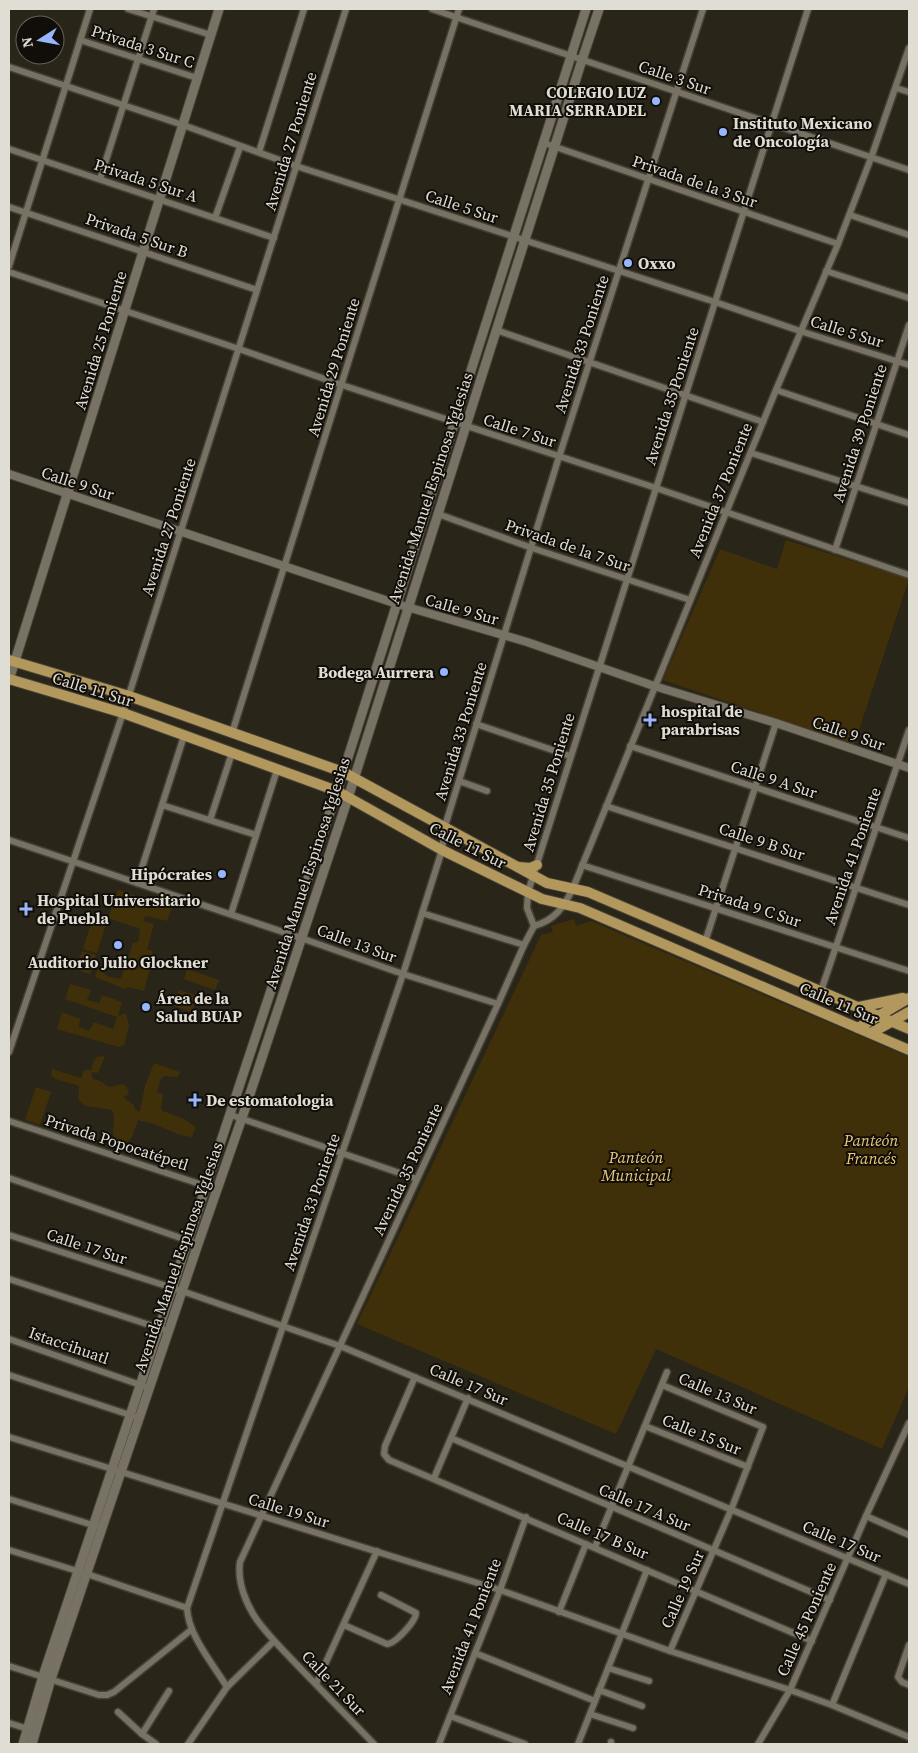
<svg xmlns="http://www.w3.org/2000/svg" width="918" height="1753" font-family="'Source Serif 4',serif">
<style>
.green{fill:#3f300a}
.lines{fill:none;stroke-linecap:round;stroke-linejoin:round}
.minor-casing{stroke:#444036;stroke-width:9}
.tertiary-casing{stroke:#444036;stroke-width:10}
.secondary-casing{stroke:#444036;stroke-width:11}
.primary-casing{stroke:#444036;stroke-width:12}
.minor{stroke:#787264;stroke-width:6}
.tertiary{stroke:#787264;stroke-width:8}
.secondary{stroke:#787264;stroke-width:9}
.primary{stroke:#b2985d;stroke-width:10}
.poi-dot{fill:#97b6fd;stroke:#110e09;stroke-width:2}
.labels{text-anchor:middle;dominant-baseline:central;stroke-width:4;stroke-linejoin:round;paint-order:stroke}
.street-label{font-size:16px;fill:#e0ddd5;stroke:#110e09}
.poi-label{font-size:16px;font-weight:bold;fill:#e0ddd5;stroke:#110e09;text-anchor:start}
.park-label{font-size:16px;font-style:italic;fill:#ebc779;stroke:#110e09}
</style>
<rect width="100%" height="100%" fill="#2a2519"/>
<g class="green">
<polygon points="786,540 909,579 854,745 663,680 720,549 777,569"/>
<polygon points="118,890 172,908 167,921 146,916 143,921 154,924 147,949 152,951 153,955 144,991 128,987 125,989 95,977 98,969 109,977 121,979 133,943 138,942 140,929 108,918 97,953 83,949 94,914 108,918"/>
<polygon points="574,919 576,926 591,921 909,1057 909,1387 882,1449 656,1349 616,1434 357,1324 541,935 553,932 551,926"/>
<polygon points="82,951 96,955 90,974 75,969"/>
<polygon points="187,969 219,980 215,990 184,979"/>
<polygon points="70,984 91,990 87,1000 99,1003 102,995 122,1002 118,1016 126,1013 129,1026 124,1045 119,1047 57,1029 62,1012 80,1019 79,1027 89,1031 94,1022 113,1029 117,1017 65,999"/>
<polygon points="179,990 197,996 192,1012 174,1006"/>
<path d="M104,1056V1059L98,1073L91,1072L93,1079L100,1081L109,1087L123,1084L127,1087L129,1095L124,1096L125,1099L134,1105V1108L138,1112L140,1111L145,1086L154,1063L180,1072L178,1077L165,1076L161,1079L157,1092L163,1094L161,1109L163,1111L184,1119L196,1127L192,1137L180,1135L154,1124L138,1120L132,1137L127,1142C103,1141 119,1121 112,1110L85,1106L78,1099L79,1086L56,1079L51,1076L52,1069L81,1078L84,1070H91L94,1060L97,1057Z"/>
<polygon points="36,1087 51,1092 40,1125 25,1120"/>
</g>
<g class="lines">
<defs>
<g id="minor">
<polyline points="128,9 211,35"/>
<polyline points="432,9 909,170"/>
<polyline points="80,40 197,78"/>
<polyline points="9,67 183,125 296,166 715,302 800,331 909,365"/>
<polyline points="896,88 909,92"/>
<polyline points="544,143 838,244"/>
<polyline points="9,149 274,238"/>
<polyline points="259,152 304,9"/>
<polyline points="100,179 154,9"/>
<polyline points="9,207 257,290"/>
<polyline points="850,215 909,235"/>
<polyline points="215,218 240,147"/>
<polyline points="9,266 90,9"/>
<polyline points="826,271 909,298"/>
<polyline points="9,272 239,349 342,385 656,488 909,575"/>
<polyline points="496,330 763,422"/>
<polyline points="776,390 909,435"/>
<polyline points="751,453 909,503"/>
<polyline points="438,514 532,548 690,600"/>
<polyline points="835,550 909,325"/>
<polyline points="476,724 570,756"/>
<polyline points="232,733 459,9"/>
<polyline points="630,746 909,838"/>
<polyline points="459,781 487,791"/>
<polyline points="162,805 256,835"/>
<polyline points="606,806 909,905"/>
<polyline points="210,820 232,753"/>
<polyline points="9,840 301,938 403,974 498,1004"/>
<polyline points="582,865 909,971"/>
<polyline points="137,883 184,736"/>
<polyline points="422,913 524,945"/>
<polyline points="231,914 277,770"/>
<polyline points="534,926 527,908 528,892 808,9"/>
<path d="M534,926C555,920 564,907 573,888L776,390L838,244L871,158L909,48"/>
<polyline points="705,942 776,723"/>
<polyline points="821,991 909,730"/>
<polyline points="9,1052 127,701 346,9"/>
<polyline points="231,1115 417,1179"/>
<polyline points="9,1121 209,1187"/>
<polyline points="9,1178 198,1244"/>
<polyline points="9,1235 182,1291 340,1346 909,1584"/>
<polyline points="9,1279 168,1331"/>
<polyline points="9,1339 149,1388"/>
<polyline points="9,1375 139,1418"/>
<polyline points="415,1377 385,1446 384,1454 389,1460 812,1641"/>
<polyline points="662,1385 763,1427 731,1510 670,1651"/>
<polyline points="645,1426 748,1467"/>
<polyline points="9,1437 500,1590 670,1651 790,1690 832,1705 909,1737"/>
<polyline points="451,1438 830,1600"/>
<polyline points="434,1478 468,1398"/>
<polyline points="9,1499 96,1526"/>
<polyline points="866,1516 909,1535"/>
<polyline points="595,1547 667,1372"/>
<polyline points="9,1550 87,1574 187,1608"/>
<polyline points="559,1612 586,1544"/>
<path d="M344,1625L387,1644C395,1644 416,1621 416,1613L381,1595"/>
<polyline points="909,1645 898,1677 902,1682 909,1685"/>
<polyline points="475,1653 595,1701"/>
<polyline points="9,1666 99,1695 107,1695 114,1692 191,1630"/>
<polyline points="608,1668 649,1681"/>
<polyline points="316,1684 377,1551"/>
<path d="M227,1687C213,1664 188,1635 187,1608L403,974L442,850L445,826L558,460L703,9"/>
<polyline points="599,1690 642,1706"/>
<polyline points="832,1705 886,1574"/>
<polyline points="118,1712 142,1734 156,1744"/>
<polyline points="590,1714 633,1728"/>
<polyline points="450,1716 525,1744"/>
<polyline points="9,1723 31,1730"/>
<polyline points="142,1734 169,1691"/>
<polyline points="188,1744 227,1687 274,1641"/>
<path d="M374,1744C350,1719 325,1694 301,1669C286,1653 270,1638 257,1620C246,1604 237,1582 240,1562L498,1004L524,945L534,926"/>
<polyline points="439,1744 500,1590 526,1517"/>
<polyline points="578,1744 647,1570"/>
<polyline points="611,1744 611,1742"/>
<polyline points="758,1744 790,1690 866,1516 909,1423"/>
</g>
<polyline id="tertiary" points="9,474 397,604 527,642 654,686 776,723 909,768"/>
<g id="secondary">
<polyline points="9,680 219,9"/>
<path d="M23,1744L43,1676C143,1375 245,1075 343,773C425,519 504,263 586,9"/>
<polyline points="32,1744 51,1679 198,1244 242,1118 348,798 582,60 599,9"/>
</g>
<g id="primary">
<polyline points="9,660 129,696 343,772 547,883 588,892 909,1029"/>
<polyline points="9,679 123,713 337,791 442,850 542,899 580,908 909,1050"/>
<polyline points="518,867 530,868 537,865"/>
<polyline points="859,1007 903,998"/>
<polyline points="858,1028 909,998"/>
<polyline points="871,1033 909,1012"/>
</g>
</defs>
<use href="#minor" class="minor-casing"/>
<use href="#tertiary" class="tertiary-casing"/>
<use href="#secondary" class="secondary-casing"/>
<use href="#primary" class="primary-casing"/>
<use href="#minor" class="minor"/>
<use href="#tertiary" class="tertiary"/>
<use href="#secondary" class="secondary"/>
<use href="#primary" class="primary"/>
</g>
<g class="poi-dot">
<circle cx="656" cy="101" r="5"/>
<circle cx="723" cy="132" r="5"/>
<circle cx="628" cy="263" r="5"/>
<circle cx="444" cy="672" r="5"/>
<path d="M647.5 712.5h5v5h5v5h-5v5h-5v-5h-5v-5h5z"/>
<circle cx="222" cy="874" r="5"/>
<path d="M23.5 901.5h5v5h5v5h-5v5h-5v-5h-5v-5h5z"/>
<circle cx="118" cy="945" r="5"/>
<circle cx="146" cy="1007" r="5"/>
<path d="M192.5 1092.5h5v5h5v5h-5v5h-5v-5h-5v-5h5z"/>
</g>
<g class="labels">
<g class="street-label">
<text transform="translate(143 46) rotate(18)">Privada 3 Sur C</text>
<text transform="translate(675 77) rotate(19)">Calle 3 Sur</text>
<text transform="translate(290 141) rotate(-73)">Avenida 27 Poniente</text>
<text transform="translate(146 180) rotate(18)">Privada 5 Sur A</text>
<text transform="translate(695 181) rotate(19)">Privada de la 3 Sur</text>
<text transform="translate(462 206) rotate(18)">Calle 5 Sur</text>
<text transform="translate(137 235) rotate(19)">Privada 5 Sur B</text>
<text transform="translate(847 331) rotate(17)">Calle 5 Sur</text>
<text transform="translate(100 340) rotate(-73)">Avenida 25 Poniente</text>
<text transform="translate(581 344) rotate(-72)">Avenida 33 Poniente</text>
<text transform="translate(333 367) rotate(-73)">Avenida 29 Poniente</text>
<text transform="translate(671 396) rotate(-72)">Avenida 35 Poniente</text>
<text transform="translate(520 430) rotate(18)">Calle 7 Sur</text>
<text transform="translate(859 433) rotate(-72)">Avenida 39 Poniente</text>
<text transform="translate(78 483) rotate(18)">Calle 9 Sur</text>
<text transform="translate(430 488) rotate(-72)">Avenida Manuel Espinosa Yglesias</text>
<text transform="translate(720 490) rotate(-68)">Avenida 37 Poniente</text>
<text transform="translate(168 527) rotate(-72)">Avenida 27 Poniente</text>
<text transform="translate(568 545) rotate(19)">Privada de la 7 Sur</text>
<text transform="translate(462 609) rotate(16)">Calle 9 Sur</text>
<text transform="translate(93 689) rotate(17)">Calle 11 Sur</text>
<text transform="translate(460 731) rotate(-73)">Avenida 33 Poniente</text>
<text transform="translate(849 733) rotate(19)">Calle 9 Sur</text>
<text transform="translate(774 779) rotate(18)">Calle 9 A Sur</text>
<text transform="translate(548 782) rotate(-73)">Avenida 35 Poniente</text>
<text transform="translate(762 841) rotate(18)">Calle 9 B Sur</text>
<text transform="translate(468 845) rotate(27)">Calle 11 Sur</text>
<text transform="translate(852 856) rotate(-71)">Avenida 41 Poniente</text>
<text transform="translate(307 873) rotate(-72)">Avenida Manuel Espinosa Yglesias</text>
<text transform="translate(750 905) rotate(18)">Privada 9 C Sur</text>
<text transform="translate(357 943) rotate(20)">Calle 13 Sur</text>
<text transform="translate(839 1003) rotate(23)">Calle 11 Sur</text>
<text transform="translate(117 1142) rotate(18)">Privada Popocatépetl</text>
<text transform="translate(407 1169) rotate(-65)">Avenida 35 Poniente</text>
<text transform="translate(311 1202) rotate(-71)">Avenida 33 Poniente</text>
<text transform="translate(87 1246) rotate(18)">Calle 17 Sur</text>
<text transform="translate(178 1257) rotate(-71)">Avenida Manuel Espinosa Yglesias</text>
<text transform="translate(69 1345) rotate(19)">Istaccihuatl</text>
<text transform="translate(469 1384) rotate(23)">Calle 17 Sur</text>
<text transform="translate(718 1393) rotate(23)">Calle 13 Sur</text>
<text transform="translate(702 1434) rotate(22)">Calle 15 Sur</text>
<text transform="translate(645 1507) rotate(23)">Calle 17 A Sur</text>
<text transform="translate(289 1510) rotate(17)">Calle 19 Sur</text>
<text transform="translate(603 1535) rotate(23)">Calle 17 B Sur</text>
<text transform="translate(842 1541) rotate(23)">Calle 17 Sur</text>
<text transform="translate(682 1589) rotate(-66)">Calle 19 Sur</text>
<text transform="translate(806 1619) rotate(-66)">Calle 45 Poniente</text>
<text transform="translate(470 1626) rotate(-69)">Avenida 41 Poniente</text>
<text transform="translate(334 1683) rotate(46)">Calle 21 Sur</text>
</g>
<g class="poi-label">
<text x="646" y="92" text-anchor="end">COLEGIO LUZ<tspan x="646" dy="18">MARIA SERRADEL</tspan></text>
<text x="733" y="123">Instituto Mexicano<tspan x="733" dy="18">de Oncología</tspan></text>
<text x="638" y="263">Oxxo</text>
<text x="434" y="672" text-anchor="end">Bodega Aurrera</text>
<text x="661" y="711">hospital de<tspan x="661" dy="18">parabrisas</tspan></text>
<text x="212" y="874" text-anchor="end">Hipócrates</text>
<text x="37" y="900">Hospital Universitario<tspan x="37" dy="18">de Puebla</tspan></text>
<text x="118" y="962" text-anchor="middle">Auditorio Julio Glockner</text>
<text x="156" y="998">Área de la<tspan x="156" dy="18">Salud BUAP</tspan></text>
<text x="206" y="1100">De estomatologia</text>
</g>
<g class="park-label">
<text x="871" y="1140">Panteón<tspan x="871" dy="18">Francés</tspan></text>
<text x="636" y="1157">Panteón<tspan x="636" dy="18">Municipal</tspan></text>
</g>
</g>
<rect width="918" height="1753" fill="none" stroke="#e0ddd5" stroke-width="20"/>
<g transform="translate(40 40) rotate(259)"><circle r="24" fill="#110e09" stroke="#64615b"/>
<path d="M0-4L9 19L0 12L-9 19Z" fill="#97b6fd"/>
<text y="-8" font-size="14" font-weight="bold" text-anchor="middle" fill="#e0ddd5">N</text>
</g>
</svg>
